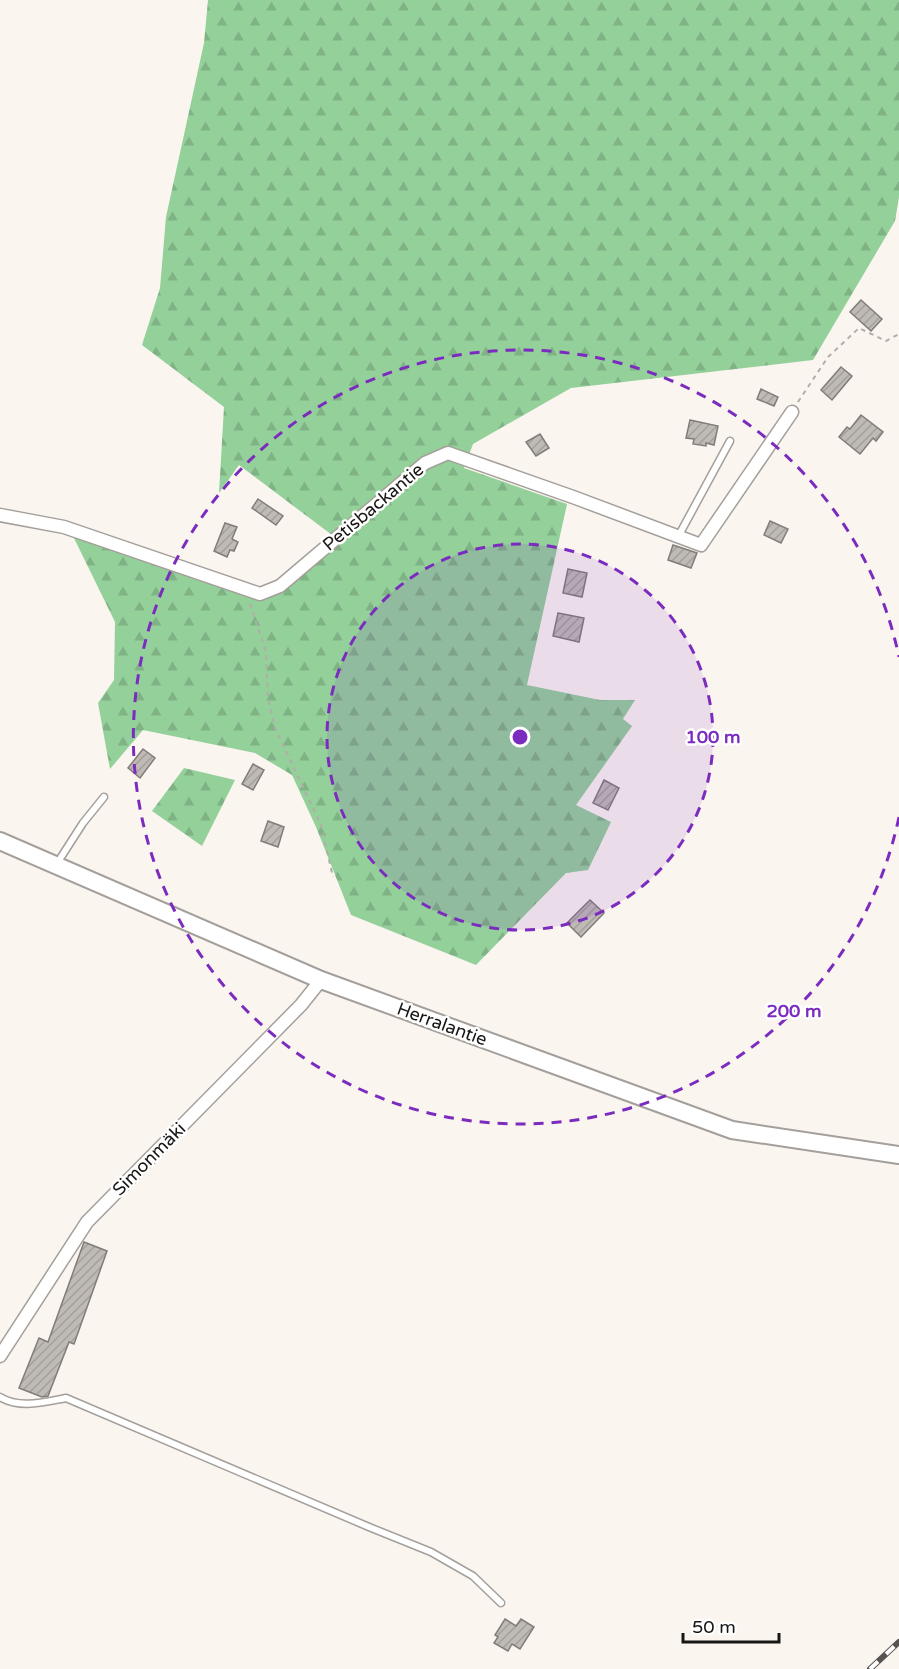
<svg xmlns="http://www.w3.org/2000/svg" width="899" height="1669" font-family="'Varela Round',sans-serif">
<style>
.forest{fill:url(#forest-firs)}
.building{fill:url(#building-hatch);stroke:#817c78;stroke-width:1.5}
.lines{fill:none;stroke-linecap:round;stroke-linejoin:round}
.lane-casing{stroke:#a49f9a;stroke-width:9}
.street-casing{stroke:#a49f9a;stroke-width:15}
.secondary-casing{stroke:#a49f9a;stroke-width:20}
.path{stroke:#b1ada9;stroke-width:2;stroke-dasharray:4.5 4.5;stroke-linecap:butt}
.lane{stroke:#fff;stroke-width:6}
.street{stroke:#fff;stroke-width:12}
.secondary{stroke:#fff;stroke-width:16}
.rail-casing{stroke:#575451;stroke-width:6}
.rail{stroke:#fff;stroke-width:4;stroke-dasharray:11;stroke-linecap:butt}
.ring{fill:none;stroke:#7b2cbf;stroke-width:3;stroke-dasharray:10 8}
.labels{text-anchor:middle;dominant-baseline:central;stroke-width:5;stroke-linejoin:round;paint-order:stroke}
.street-label{font-size:18px;fill:#181614;stroke:#fff}
.centre{fill:#7b2cbf;stroke:#fff;stroke-width:3}
.ring-label{font-size:18px;text-anchor:middle;font-weight:bold;fill:#7b2cbf;stroke:#fff;stroke-width:5;stroke-linejoin:round;paint-order:stroke}
</style>
<defs>
<pattern id="forest-firs" width="22" height="20" patternUnits="userSpaceOnUse" patternTransform="scale(1.5)"><rect width="22" height="20" fill="#94d09a"/><path d="M5 1l3.5 6h-7zM16 11l3.5 6h-7z" fill="#7fb284"/></pattern>
<pattern id="building-hatch" width="6" height="6" patternUnits="userSpaceOnUse" patternTransform="scale(1.5)"><rect width="6" height="6" fill="#bfbab5"/><path d="M-1 1l2-2M0 6l6-6M5 7l2-2" fill="none" stroke="#a39f9b"/></pattern>
</defs>
<rect width="100%" height="100%" fill="#fbf5f0"/>
<g class="forest">
<polygon points="208,0 899,0 899,197 895,221 813,360 571,388 473,444 464,468 567,504 527,685 600,700 635,700 623,719 632,726 576,805 611,822 588,870 566,873 476,965 351,915 316,827 292,775 255,753 143,730 110,769 98,703 114,680 115,622 72,534 261,598 340,541 239,465 219,493 224,407 142,345 160,288 166,217 204,43"/>
<polygon points="184,768 235,780 202,846 152,811"/>
</g>
<g class="building">
<polygon points="861,300 882,319 871,331 850,312"/>
<polygon points="841,367 852,376 832,400 821,390"/>
<polygon points="761,389 778,397 774,406 757,399"/>
<polygon points="861,415 883,432 876,441 873,438 860,454 839,437 847,427 850,429"/>
<polygon points="690,420 718,426 714,445 706,443 706,446 693,444 694,439 686,438"/>
<polygon points="540,434 549,448 536,456 526,442"/>
<polygon points="258,499 283,516 276,525 252,508"/>
<polygon points="770,521 788,529 781,543 764,535"/>
<polygon points="225,523 237,527 232,539 238,542 234,551 230,550 227,557 214,551"/>
<polygon points="673,545 697,553 691,568 668,560"/>
<polygon points="568,569 587,573 582,597 563,593"/>
<polygon points="558,613 584,618 579,642 553,636"/>
<polygon points="143,749 155,758 140,778 128,768"/>
<polygon points="253,764 264,770 253,790 242,784"/>
<polygon points="604,780 619,788 608,810 593,803"/>
<polygon points="268,821 284,827 278,847 261,841"/>
<polygon points="590,900 604,913 581,937 567,923"/>
<polygon points="84,1242 107,1251 74,1344 69,1342 48,1396 42,1397 19,1388 39,1338 48,1342"/>
<polygon points="505,1619 516,1626 521,1619 534,1627 520,1649 512,1644 508,1651 494,1643 498,1637 495,1635"/>
</g>
<g class="lines">
<defs>
<g id="lane">
<polyline points="679,535 730,441"/>
<polyline points="56,865 83,823 104,797"/>
<path d="M0,1397C20,1409 44,1402 66,1398L369,1527L431,1552L473,1576L501,1603"/>
</g>
<g id="street">
<polyline points="0,515 64,527 260,594 280,586 425,463 448,453 573,497 701,545 792,412"/>
<polyline points="0,1356 87,1222 301,1005 321,980"/>
</g>
<polyline id="secondary" points="0,841 321,980 732,1130 899,1155"/>
</defs>
<use href="#lane" class="lane-casing"/>
<use href="#street" class="street-casing"/>
<use href="#secondary" class="secondary-casing"/>
<g class="path">
<polyline points="798,402 828,357 859,328 886,341 899,334"/>
<polyline points="250,604 266,652 268,698 275,728 321,825 333,877"/>
</g>
<use href="#lane" class="lane"/>
<use href="#street" class="street"/>
<use href="#secondary" class="secondary"/>
<defs>
<polyline id="rail" points="870,1669 899,1642"/>
</defs>
<use href="#rail" class="rail-casing"/>
<use href="#rail" class="rail"/>
</g>
<circle cx="520" cy="737" r="193" fill="#7b2cbf" fill-opacity=".12"/>
<g class="ring">
<circle cx="520" cy="737" r="193"/>
<path d="M899 817A387 387 0 1 1 899 657"/>
</g>
<g class="labels">
<g class="street-label">
<text transform="translate(373 507) rotate(-40)">Petisbackantie</text>
<text transform="translate(442 1024) rotate(20)">Herralantie</text>
<text transform="translate(149 1159) rotate(-45)">Simonmäki</text>
</g>
</g>
<circle cx="520" cy="737" r="9" class="centre"/>
<g class="ring-label">
<text x="713" y="743">100 m</text>
<text x="794" y="1017">200 m</text>
</g>
<path d="M683 1633v9h96v-9" fill="none" stroke="#181614" stroke-width="3"/>
<text x="692" y="1633" font-size="18" fill="#181614" stroke="#ffffff" stroke-width="4.5" paint-order="stroke">50 m</text>
</svg>
